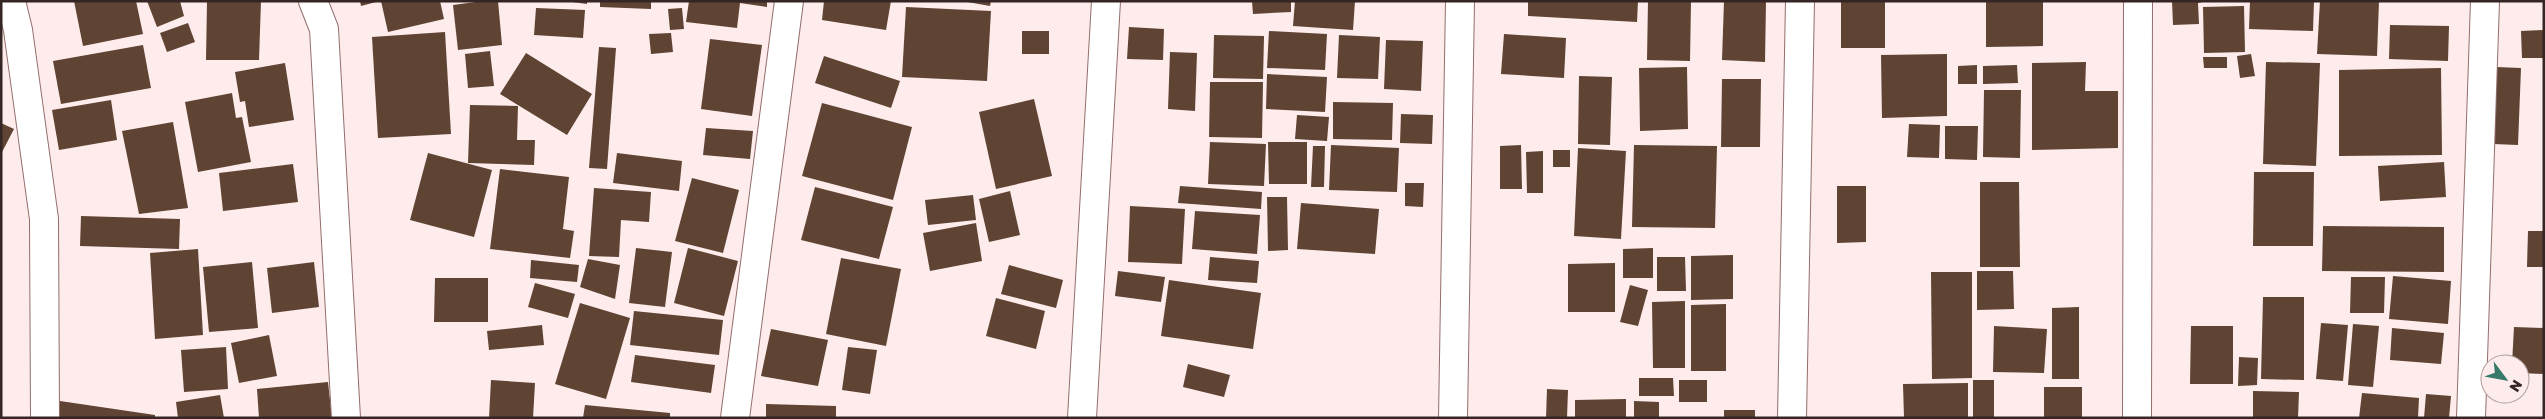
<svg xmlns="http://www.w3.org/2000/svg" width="2545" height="419" font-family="'Golos Text',sans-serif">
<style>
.building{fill:#5f4333}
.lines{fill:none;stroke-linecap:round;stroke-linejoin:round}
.minor-casing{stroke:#926d6d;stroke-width:30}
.minor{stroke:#fff;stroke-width:28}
</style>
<rect width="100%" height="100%" fill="#fdeceb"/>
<g class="building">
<polygon points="74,1 136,1 143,34 83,46"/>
<polygon points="147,1 180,1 184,16 157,27"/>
<polygon points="207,1 261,1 259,60 206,60"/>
<polygon points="360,1 376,1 376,2 361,6"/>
<polygon points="381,1 440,1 444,19 388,32"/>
<polygon points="483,1 498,1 502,45 458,50 453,5"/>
<polygon points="565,1 587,1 587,4"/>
<polygon points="600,1 651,1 651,9 600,7"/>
<polygon points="689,1 767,1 767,7 740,3 737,28 686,22"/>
<polygon points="824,1 891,1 886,30 822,20"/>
<polygon points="962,1 991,1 990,6"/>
<polygon points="1252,1 1291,1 1291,12 1253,14"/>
<polygon points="1295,1 1355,1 1353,30 1293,26"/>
<polygon points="1528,1 1638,1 1637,22 1528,16"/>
<polygon points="1648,1 1691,1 1690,61 1647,60"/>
<polygon points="1724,1 1766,1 1765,62 1722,60"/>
<rect x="1841" y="1" width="44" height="47"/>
<polygon points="1986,1 2043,1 2043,46 1986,47"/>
<polygon points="2172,1 2207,1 2198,3 2199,24 2173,25"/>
<polygon points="2250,1 2314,1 2313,31 2249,29"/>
<polygon points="2320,1 2379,1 2377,56 2317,54"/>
<polygon points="2244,6 2245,52 2204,53 2203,7"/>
<polygon points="906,7 991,11 987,81 902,77"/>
<polygon points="536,8 585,10 583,38 534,35"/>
<polygon points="682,8 684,29 670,30 668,9"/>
<polygon points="188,23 195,42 167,52 160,33"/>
<polygon points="2390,25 2449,26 2448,61 2389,59"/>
<polygon points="1129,27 1164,29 1163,60 1127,59"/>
<polygon points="2544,30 2544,58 2522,58 2521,31"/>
<rect x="1022" y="31" width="27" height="23"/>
<polygon points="1269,31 1327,34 1325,70 1267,68"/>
<polygon points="445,32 451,134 378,138 372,37"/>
<polygon points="671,33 673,52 651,54 649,34"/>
<polygon points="1504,34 1566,38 1564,78 1501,74"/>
<polygon points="1214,35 1264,36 1263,79 1213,78"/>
<polygon points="1339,35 1380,37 1378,79 1337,78"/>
<polygon points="710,39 762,45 752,116 701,109"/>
<polygon points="1386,40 1423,41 1421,91 1384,89"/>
<polygon points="143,45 151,88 61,104 53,61"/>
<polygon points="599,47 616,48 607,169 589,168"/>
<polygon points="490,51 494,86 468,88 465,54"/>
<polygon points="1170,52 1197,53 1195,111 1168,109"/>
<polygon points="526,53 592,94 567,135 500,94"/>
<polygon points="1947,54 1947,116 1882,118 1881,55"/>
<polygon points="2251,54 2255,76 2240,78 2237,56"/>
<polygon points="824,56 900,81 891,108 815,83"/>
<polygon points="2203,57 2227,57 2227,68 2204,68"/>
<polygon points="2086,62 2085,91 2118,91 2118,148 2032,150 2032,63"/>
<polygon points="2266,62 2320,63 2316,166 2263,164"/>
<polygon points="285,63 294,120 249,127 245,101 240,102 235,72"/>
<polygon points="1977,65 1977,84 1958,84 1958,66"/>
<polygon points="2017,65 2018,83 1983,84 1983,66"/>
<polygon points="1687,67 1688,129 1640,131 1639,68"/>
<polygon points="2496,67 2521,68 2518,145 2493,144"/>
<polygon points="2441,68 2442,155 2339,156 2339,70"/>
<polygon points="1267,74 1327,77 1325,112 1266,109"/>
<polygon points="1579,76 1612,77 1610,145 1578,144"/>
<polygon points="1722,79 1761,79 1760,147 1721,147"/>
<polygon points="1210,82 1263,82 1262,138 1209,137"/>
<polygon points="1984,90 2021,90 2020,158 1983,157"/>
<polygon points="232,93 236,118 242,117 251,162 198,172 185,102"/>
<polygon points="1034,99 1052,176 996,189 979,112"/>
<polygon points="111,100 117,140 59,150 52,110"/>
<polygon points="1333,102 1393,103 1392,140 1333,139"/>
<polygon points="822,103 912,127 893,200 802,176"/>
<polygon points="470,105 518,106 517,140 535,140 534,165 468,163"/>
<polygon points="1401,114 1433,115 1432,144 1400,143"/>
<polygon points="1297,115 1329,117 1327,141 1295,139"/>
<polygon points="173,122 188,208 139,214 122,131"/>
<polygon points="1,123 14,129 1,154"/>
<polygon points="1909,124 1940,125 1939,158 1907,157"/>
<polygon points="1945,126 1978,126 1977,160 1945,159"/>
<polygon points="706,128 753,131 750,159 703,155"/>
<polygon points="1210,142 1266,144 1264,186 1208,184"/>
<polygon points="1268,142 1307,142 1307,184 1269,184"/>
<polygon points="1331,145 1399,148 1397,192 1329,190"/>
<polygon points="1521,145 1522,189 1500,189 1500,146"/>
<polygon points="1634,145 1717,146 1715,228 1632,227"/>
<polygon points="1313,146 1325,146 1324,187 1311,187"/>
<polygon points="1578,148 1626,151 1621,239 1574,236"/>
<rect x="1553" y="150" width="17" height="17"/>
<polygon points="1543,151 1543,193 1527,193 1526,152"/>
<polygon points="428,153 492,170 474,237 410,220"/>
<polygon points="617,153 682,161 679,191 613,183"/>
<polygon points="2444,162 2446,197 2380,201 2378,166"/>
<polygon points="293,164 298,202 223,211 219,173"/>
<polygon points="500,169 569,177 563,229 574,231 570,258 490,249"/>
<polygon points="2254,172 2314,172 2313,246 2253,246"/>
<polygon points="692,178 739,190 723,253 675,241"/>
<polygon points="1980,182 2019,182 2020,267 1980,267"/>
<polygon points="1405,183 1424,183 1423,207 1405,206"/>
<polygon points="1180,186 1262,192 1261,209 1178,203"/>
<polygon points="1837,186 1866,186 1866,242 1837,243"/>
<polygon points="815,187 893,207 879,259 801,240"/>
<polygon points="594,188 651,192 649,222 621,220 619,257 589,256"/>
<polygon points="1010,191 1020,235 989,242 979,199"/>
<polygon points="973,195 976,220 928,225 925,200"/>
<polygon points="1267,197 1287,197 1288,250 1268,251"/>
<polygon points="1301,203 1379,209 1375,254 1297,249"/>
<polygon points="1130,206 1185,209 1182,264 1128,262"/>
<polygon points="1195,211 1260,215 1257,254 1192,249"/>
<polygon points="81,216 180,219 179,249 80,246"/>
<polygon points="976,223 982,261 930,271 923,233"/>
<polygon points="2323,226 2444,227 2444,272 2322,271"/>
<polygon points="2528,231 2544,231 2544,267 2527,267"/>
<polygon points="636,248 672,252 665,307 629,303"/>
<polygon points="688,248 738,261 724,316 674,303"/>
<polygon points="1653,248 1653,278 1623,278 1623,249"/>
<polygon points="198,249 203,335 155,339 150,253"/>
<polygon points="1733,255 1733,299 1691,300 1691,256"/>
<polygon points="1210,257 1259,261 1257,283 1208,280"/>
<polygon points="1657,257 1685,257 1686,291 1657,291"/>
<polygon points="841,258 901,269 886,346 826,334"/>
<polygon points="588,259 620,265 615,299 580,287"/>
<polygon points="531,260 579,265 577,282 530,278"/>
<polygon points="252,262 258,328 209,332 203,267"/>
<polygon points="314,262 319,307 272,313 267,268"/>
<polygon points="1615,263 1615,312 1568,312 1568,264"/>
<polygon points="1009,265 1063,280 1056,308 1001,294"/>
<polygon points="1118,271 1165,277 1161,302 1115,296"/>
<polygon points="1977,271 2013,271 2014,309 1977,310"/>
<polygon points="1931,272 1972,272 1972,378 1932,379"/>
<polygon points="2393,276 2451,281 2448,324 2389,319"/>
<polygon points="2351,277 2385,277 2384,313 2350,313"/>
<polygon points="435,278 488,278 488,322 434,322"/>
<polygon points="1169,280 1261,293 1253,349 1161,336"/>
<polygon points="535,283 575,294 568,318 528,307"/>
<polygon points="1630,285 1648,290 1638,326 1620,322"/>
<polygon points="2263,297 2304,297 2304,380 2261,379"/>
<polygon points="996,298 1045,311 1036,349 986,336"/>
<polygon points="1685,301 1685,368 1653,368 1652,302"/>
<polygon points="580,303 630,318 606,399 555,384"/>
<polygon points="1726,304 1726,371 1691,371 1691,305"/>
<polygon points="2079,307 2079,379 2052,379 2052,308"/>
<polygon points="634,311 723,320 719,355 630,345"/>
<polygon points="2321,323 2348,325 2343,381 2316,379"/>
<polygon points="2353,324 2379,326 2373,387 2348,385"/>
<polygon points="542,325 544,345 489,350 487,331"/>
<polygon points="1994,326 2047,329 2044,373 1993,372"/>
<polygon points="2191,326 2233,326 2233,384 2190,384"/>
<polygon points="2514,327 2544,328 2544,374 2520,373 2520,364 2512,364"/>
<polygon points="2392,328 2444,333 2441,364 2390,360"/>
<polygon points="771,329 828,340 818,386 761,376"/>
<polygon points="269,335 277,376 239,383 231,343"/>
<polygon points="226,347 228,389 184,392 181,350"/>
<polygon points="848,347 877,350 870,394 842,390"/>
<polygon points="635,355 715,365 711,393 631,382"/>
<polygon points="2239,357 2258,358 2257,385 2238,386"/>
<polygon points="1188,364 1230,375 1224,397 1183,387"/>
<polygon points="1639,378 1673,378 1674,396 1639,396"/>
<polygon points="491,380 535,383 533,418 489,418"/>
<rect x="1679" y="380" width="28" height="22"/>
<rect x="1973" y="380" width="21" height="38"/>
<polygon points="328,382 332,418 259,418 257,389"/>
<polygon points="1968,383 1968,418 1904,418 1903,384"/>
<rect x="2044" y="387" width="38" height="31"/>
<polygon points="1547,389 1568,390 1567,418 1546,418"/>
<polygon points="2253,391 2299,392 2298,418 2253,418"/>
<polygon points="2362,393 2419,398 2418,418 2359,418"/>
<polygon points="2426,394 2451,396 2449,418 2424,418"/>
<polygon points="220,395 224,418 178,418 176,402"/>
<polygon points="1626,399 1626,418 1575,418 1575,400"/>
<polygon points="60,401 155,415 155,418 57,418"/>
<polygon points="1634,401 1659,402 1659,418 1634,418"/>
<polygon points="766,404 836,406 836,418 766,418"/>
<polygon points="585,405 670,413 670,418 583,418"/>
<rect x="1724" y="410" width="31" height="8"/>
</g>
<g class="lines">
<defs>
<g id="minor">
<polyline points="11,1 18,30 44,219 45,418"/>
<polyline points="313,1 324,29 346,418"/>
<polyline points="735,418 789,1"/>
<polyline points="1082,418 1106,1"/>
<polyline points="1453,418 1460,1"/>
<polyline points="1792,418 1800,1"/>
<polyline points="2137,418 2138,1"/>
<polyline points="2471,418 2485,1"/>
</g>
</defs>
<use href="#minor" class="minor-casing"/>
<use href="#minor" class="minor"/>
</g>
<rect width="2545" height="419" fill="none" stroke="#352625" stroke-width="5"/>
<g transform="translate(2505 379) rotate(122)"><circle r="24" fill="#fdeceb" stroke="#ad9d9c"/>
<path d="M0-4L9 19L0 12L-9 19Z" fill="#377a6c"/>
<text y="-8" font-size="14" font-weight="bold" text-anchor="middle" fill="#352625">N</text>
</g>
</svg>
